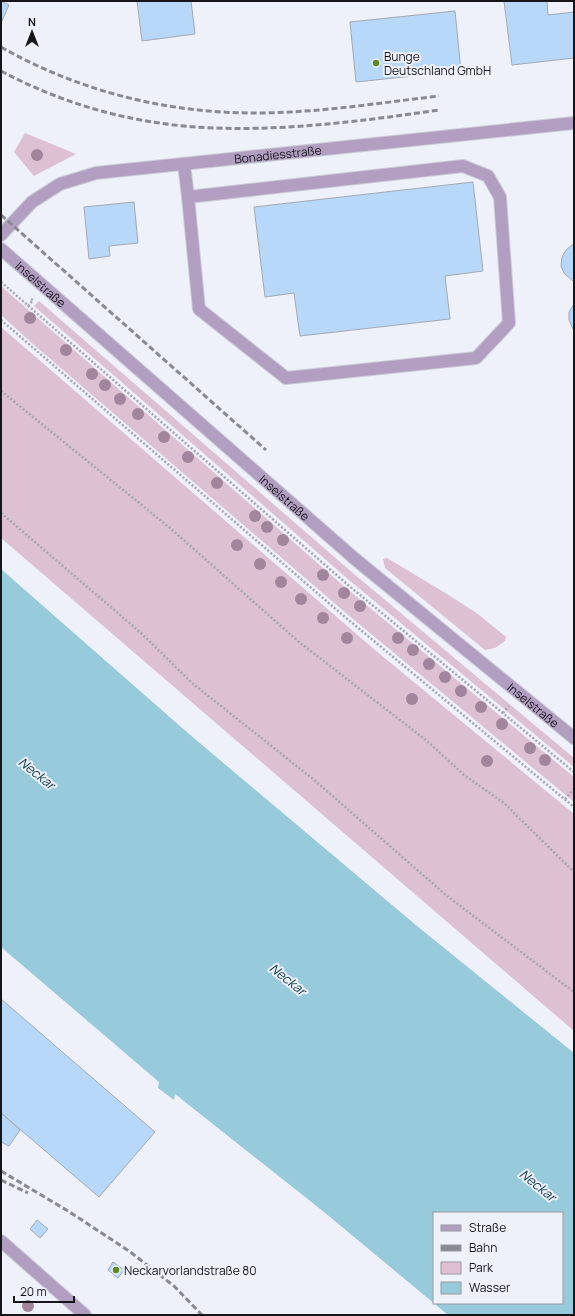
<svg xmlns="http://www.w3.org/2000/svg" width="575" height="1316" font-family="Manrope,sans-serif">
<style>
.green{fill:#ddc1d2}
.water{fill:#97cadb;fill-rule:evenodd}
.building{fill:#b8d8fa;stroke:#a2a9b2}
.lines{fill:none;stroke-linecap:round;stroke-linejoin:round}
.minor-casing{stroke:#cbcdd6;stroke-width:14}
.path{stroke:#a5a6ae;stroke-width:2.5;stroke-dasharray:2 2;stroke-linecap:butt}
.minor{stroke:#b29ec1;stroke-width:12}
.rail{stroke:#888991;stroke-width:3;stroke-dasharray:6 3;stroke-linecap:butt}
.tree{fill:#a0859c}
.poi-dot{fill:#5c8a1c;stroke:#eef0fa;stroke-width:1.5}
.labels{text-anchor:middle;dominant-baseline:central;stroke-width:4;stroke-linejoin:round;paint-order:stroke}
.poi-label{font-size:12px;fill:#16161a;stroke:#eef0fa;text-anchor:start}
.street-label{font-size:12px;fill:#16161a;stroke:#eef0fa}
.water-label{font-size:13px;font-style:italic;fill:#0e3c49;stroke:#eef0fa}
</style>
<rect width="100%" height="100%" fill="#eef0fa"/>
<g class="green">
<polygon points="25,133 76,154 34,176 14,152"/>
<polygon points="1,286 346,588 574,777 574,802 347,614 34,345 1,315"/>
<polygon points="39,301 354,574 574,758 574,767 349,580 34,306"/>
<polygon points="1,327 375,650 574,814 574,1031 1,538"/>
<polygon points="387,558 447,594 478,614 506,637 505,641 495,648 485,650 385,568 383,559"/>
</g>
<path class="water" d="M1,569L189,734L417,926L574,1053V1315H448L324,1212L175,1094L174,1100L158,1088L159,1082L1,947ZM434,1213H562V1303H434Z"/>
<g class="building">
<polygon points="1,1 9,5 1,23"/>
<polygon points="137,1 191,1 195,34 142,41"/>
<polygon points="504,1 547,1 548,15 574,12 574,58 512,65"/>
<polygon points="455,11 461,71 356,82 350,22"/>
<polygon points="473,182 483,271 445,276 450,319 300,336 294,293 265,297 254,207"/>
<polygon points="134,202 138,243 109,246 110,256 89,259 84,207"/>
<polygon points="572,245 574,245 574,282 564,273 561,266 562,257 566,250"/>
<polygon points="574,304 574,331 569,320 569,312"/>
<polygon points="1,999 155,1132 99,1197 1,1113"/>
<polygon points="1,1113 20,1130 9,1146 1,1142"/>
<polygon points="37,1220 48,1229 40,1238 30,1229"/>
<polygon points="113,1262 124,1270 118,1278 108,1270"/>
</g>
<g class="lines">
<defs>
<g id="minor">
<polyline points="184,164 188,197 463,166 488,176 500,197 509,323 476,358 286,378 199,309 188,197"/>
<path id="s1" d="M1,235L32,202L60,184L96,173L574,123"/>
<path id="s2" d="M1,249L355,559L574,738"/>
<polyline points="1,1241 85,1315"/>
</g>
</defs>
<use href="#minor" class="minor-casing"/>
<g class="path">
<polyline points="1,282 348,585 574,772"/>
<polyline points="28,306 33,300 31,299"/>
<polyline points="1,320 345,617 574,807"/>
<polyline points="1,391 170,528 299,642 427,741 464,775 504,803 574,872"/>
<polyline points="1,513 141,633 192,683 313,779 447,896 574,992"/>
<polyline points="503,713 509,706"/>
<polyline points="565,799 574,789"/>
</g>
<use href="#minor" class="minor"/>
<g class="rail">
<path d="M1,47C78,91 166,113 255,113C317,113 378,103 439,96"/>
<path d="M1,71C48,96 100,114 153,122C242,137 350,123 439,110"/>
<polyline points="1,215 266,450"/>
<polyline points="1,1171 68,1211 129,1251 174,1286 202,1315"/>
<polyline points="1,1180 28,1193"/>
</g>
</g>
<g class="tree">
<circle cx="37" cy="155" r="6"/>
<circle cx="30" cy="318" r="6"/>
<circle cx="66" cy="350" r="6"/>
<circle cx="92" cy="374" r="6"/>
<circle cx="105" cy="385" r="6"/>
<circle cx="120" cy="399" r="6"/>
<circle cx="138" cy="414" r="6"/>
<circle cx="164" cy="437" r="6"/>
<circle cx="188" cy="457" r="6"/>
<circle cx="217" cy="483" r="6"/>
<circle cx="255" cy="516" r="6"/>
<circle cx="267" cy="527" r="6"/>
<circle cx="283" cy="540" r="6"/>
<circle cx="237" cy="545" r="6"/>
<circle cx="260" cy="564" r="6"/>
<circle cx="323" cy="575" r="6"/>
<circle cx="281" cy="582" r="6"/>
<circle cx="344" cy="593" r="6"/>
<circle cx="301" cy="599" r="6"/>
<circle cx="360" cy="606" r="6"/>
<circle cx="323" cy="618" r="6"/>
<circle cx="347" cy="638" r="6"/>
<circle cx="398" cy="638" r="6"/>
<circle cx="413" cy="650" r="6"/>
<circle cx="429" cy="664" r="6"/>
<circle cx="445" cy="677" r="6"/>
<circle cx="461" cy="691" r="6"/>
<circle cx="412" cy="699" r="6"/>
<circle cx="481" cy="707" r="6"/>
<circle cx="502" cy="724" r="6"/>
<circle cx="530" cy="748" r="6"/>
<circle cx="545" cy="760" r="6"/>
<circle cx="487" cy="761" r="6"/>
<circle cx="28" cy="1306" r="6"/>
</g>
<g class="poi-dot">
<circle cx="376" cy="63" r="4"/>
<circle cx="116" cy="1270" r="4"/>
</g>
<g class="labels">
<g class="poi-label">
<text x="384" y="56">Bunge<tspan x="384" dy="14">Deutschland GmbH</tspan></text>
<text x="124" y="1270">Neckarvorlandstraße 80</text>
</g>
<g class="street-label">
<text stroke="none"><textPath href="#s1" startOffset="299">Bonadiesstraße</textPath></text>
<text stroke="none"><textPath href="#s2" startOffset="53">Inselstraße</textPath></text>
<text stroke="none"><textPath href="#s2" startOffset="377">Inselstraße</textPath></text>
<text stroke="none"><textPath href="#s2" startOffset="701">Inselstraße</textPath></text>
</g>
<g class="water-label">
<text transform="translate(37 773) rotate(39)">Neckar</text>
<text transform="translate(288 979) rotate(39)">Neckar</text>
<text transform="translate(538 1185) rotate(39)">Neckar</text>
</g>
</g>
<rect width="575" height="1316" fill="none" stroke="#16161a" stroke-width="4"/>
<rect x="433" y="1212" width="130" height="92" fill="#eef0fa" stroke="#9899a0"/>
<rect x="441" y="1225" width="20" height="6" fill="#b29ec1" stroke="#9899a0"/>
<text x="469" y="1232" font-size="12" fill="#16161a">Straße</text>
<rect x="441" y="1245" width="20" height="6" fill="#888991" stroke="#9899a0"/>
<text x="469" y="1252" font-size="12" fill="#16161a">Bahn</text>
<rect x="441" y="1262" width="20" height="12" fill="#ddc1d2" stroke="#9899a0"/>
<text x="469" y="1272" font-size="12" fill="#16161a">Park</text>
<rect x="441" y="1282" width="20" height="12" fill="#97cadb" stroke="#9899a0"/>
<text x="469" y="1292" font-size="12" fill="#16161a">Wasser</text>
<g transform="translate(32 32)" stroke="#eef0fa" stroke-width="3" paint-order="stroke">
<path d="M0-3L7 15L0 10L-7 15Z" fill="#16161a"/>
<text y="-6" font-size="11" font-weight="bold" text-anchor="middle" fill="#16161a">N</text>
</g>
<path d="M14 1296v6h60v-6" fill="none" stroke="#16161a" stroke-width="2"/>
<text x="20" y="1296" font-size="12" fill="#16161a" stroke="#eef0fa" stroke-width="3" paint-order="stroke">20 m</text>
</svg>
